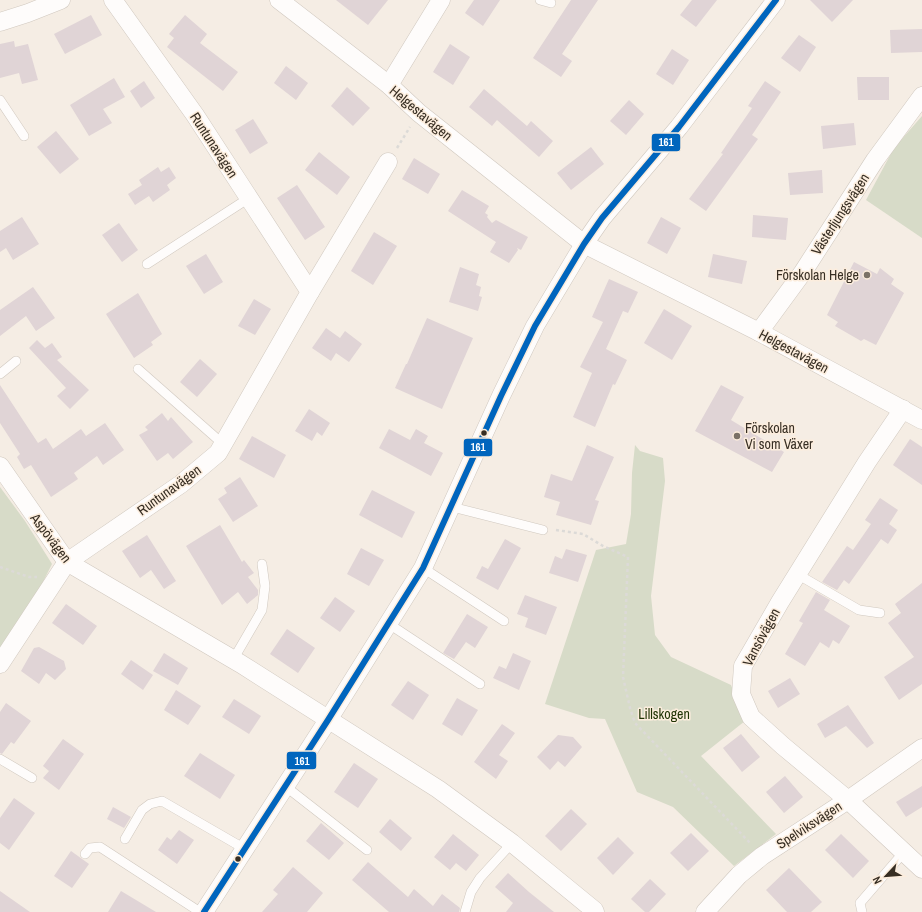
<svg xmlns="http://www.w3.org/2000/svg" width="922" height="912" font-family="'Archivo Narrow',sans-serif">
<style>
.green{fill:#d7dbc8}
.building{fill:#e0d4d6}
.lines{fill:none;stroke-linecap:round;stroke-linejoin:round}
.lane-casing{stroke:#d0c8bf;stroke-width:10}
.street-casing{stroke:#d0c8bf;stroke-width:19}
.path{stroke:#dcdad7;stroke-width:2.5;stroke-dasharray:3 3;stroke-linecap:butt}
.lane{stroke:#fefcfb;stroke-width:9}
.street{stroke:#fefcfb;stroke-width:18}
.bus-1-casing{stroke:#fceddd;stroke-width:9}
.bus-1{stroke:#0065bd;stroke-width:6}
.poi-dot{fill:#7a7167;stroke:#fceddd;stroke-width:1.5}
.bus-dot{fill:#372e23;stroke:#fceddd;stroke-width:1.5}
.labels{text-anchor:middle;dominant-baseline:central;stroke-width:3;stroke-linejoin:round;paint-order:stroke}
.street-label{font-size:14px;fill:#372e23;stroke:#fceddd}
.poi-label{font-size:14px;fill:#372e23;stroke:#fceddd;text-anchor:end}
.park-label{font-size:14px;fill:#213405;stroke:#fceddd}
.line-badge{stroke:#fceddd;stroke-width:1.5}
.badge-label{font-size:11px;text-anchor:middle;font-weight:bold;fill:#fff}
</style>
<rect width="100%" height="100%" fill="#f5ede4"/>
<g class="green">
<polygon points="922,116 922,238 866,200 894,148"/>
<polygon points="635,445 640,451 663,458 665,481 651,596 655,635 671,657 731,685 745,721 701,756 776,834 734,866 673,807 637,792 605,719 589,718 545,704 596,550 626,544 631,514 632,473"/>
<polygon points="0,487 25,521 52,564 41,586 0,652"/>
</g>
<g class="building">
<polygon points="336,0 388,0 368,25"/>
<polygon points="474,0 500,0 483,26 465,13"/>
<polygon points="571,0 598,0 562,54 572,61 561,77 533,58"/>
<polygon points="692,0 717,0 696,27 680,15"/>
<polygon points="810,0 853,0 832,22"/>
<polygon points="91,15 102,35 65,54 54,34"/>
<polygon points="185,15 207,34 200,43 238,72 223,91 167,47 174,38 169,34"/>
<polygon points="922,29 922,52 891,53 890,30"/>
<polygon points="799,35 816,47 800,72 781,58"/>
<polygon points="14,41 15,47 28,44 38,80 22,84 19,73 0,78 0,44"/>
<polygon points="450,44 470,57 453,85 433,72"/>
<polygon points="672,49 689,60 673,85 656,74"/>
<polygon points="286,66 308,83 296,100 274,83"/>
<polygon points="857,77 889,77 889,100 858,100"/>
<polygon points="114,78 125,97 103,109 112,123 89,136 70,105"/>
<polygon points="144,81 155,98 141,108 130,91"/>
<polygon points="765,81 781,92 752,135 758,139 706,211 689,199 723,154 721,153 752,108 748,106"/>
<polygon points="347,87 370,108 353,126 331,106"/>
<polygon points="484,89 527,126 531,121 553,141 539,157 497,120 492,126 469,107"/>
<polygon points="629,100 644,114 626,135 610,121"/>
<polygon points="253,119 268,143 250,154 235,130"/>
<polygon points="854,123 856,145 823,149 821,126"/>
<polygon points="56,131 79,159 60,174 37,147"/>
<polygon points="591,147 604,164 571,190 557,173"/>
<polygon points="319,152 350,177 337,195 305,170"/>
<polygon points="414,158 440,174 428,194 402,179"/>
<polygon points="158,167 161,172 169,167 176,178 167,185 170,190 153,202 149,196 135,205 128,194 142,185 139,180"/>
<polygon points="822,170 823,193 790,195 788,173"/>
<polygon points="297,185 325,227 305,240 277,198"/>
<polygon points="462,190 489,206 485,213 488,215 487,217 492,223 496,220 528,237 521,250 517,248 518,250 509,263 490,252 496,242 448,211"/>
<polygon points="753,215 788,218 786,240 752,237"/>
<polygon points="22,217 39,244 13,260 6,248 0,252 0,231"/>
<polygon points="661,217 681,228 667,254 647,243"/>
<polygon points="119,223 138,250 122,262 102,235"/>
<polygon points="374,232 397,246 373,285 351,271"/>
<polygon points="206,254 223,282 204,294 186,266"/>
<polygon points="713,254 747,261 742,284 708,277"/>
<polygon points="854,262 877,274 880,268 894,279 891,284 904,293 876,345 864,339 861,341 835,326 838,322 827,315"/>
<polygon points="460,267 479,274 476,285 481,287 479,296 482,297 478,311 449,302"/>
<polygon points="609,279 638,292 628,313 623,311 606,349 627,360 615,385 613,384 595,427 573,417 592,373 580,367 603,322 592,317"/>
<polygon points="33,287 55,318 36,331 26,316 0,336 0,310"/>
<polygon points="138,293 162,334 151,342 153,345 134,358 106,314"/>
<polygon points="254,299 271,309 255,335 238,326"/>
<polygon points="664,309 692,326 672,360 644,343"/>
<polygon points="427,318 473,338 442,409 395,388 406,364 407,364"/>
<polygon points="326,328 340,338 345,331 362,344 349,362 336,353 331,361 312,348"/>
<polygon points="37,340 45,348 52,343 62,357 57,360 89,390 70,409 57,396 66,388 29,348"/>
<polygon points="200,359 217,374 197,397 180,382"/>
<polygon points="0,385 38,443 46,438 53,449 81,429 86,436 105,423 124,450 103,465 97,456 74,473 78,479 51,497 31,465 24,469 17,457 20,454 0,423"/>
<polygon points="721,385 744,397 731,420 784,452 772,472 695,431"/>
<polygon points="309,409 330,423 322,436 317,432 312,441 295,431"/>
<polygon points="162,413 168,421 171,417 193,442 173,459 168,453 157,461 139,435 148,430 145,427"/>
<polygon points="389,429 410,440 416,429 428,436 424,443 443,453 431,476 379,448"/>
<polygon points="252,436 286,455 274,478 239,459"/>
<polygon points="910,439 922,447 922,485 893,465"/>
<polygon points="587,445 614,457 595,500 599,501 591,525 556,515 560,502 544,497 551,474 572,481"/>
<polygon points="240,477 258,506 233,522 218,499 227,493 224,488"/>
<polygon points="372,490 415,512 402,538 359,515"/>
<polygon points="880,498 898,510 889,524 897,530 888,544 881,539 849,584 844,580 837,590 822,582 847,546 853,550 871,524 865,520"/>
<polygon points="220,525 242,562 244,560 254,573 248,577 258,590 258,595 247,604 238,592 222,605 186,546"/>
<polygon points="147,535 176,581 164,589 151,570 140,578 122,551"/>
<polygon points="505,539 521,548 498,590 476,578 482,566 488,569"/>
<polygon points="361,548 384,560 369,586 347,574"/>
<polygon points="566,549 587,555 578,582 549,573 555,556 562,559"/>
<polygon points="922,583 922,684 899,700 884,677 914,657 888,623 901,613 895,604"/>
<polygon points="816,592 830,600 824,610 850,626 839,644 833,640 829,648 820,642 805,666 785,654 803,623 799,621"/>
<polygon points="525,595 557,607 546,635 525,627 528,618 517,614"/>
<polygon points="335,597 355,611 340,632 320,618"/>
<polygon points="66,604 97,626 83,645 52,623"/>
<polygon points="467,614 488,627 475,648 466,642 454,659 443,653"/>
<polygon points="287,629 315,648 298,673 270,654"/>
<polygon points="39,647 64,661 66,669 55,680 46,673 39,684 21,671 34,648"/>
<polygon points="164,653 188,668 178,685 153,671"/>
<polygon points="513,653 531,661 519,690 493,678 499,666 506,669"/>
<polygon points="131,660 153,675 143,690 121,674"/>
<polygon points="790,678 800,694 778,708 768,691"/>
<polygon points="408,681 429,695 413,720 391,705"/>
<polygon points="176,690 201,706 188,725 164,710"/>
<polygon points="457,698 478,710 462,736 442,724"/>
<polygon points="234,699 261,716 249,734 222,717"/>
<polygon points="6,703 31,721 14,744 11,742 2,754 0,753 0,712"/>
<polygon points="848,705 874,743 867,748 846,726 825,738 817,724"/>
<polygon points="502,724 515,733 499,755 508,761 496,779 474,762"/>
<polygon points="741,734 760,757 742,772 723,748"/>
<polygon points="558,735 573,737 582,747 565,767 558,761 550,770 537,757"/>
<polygon points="63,739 84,754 59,790 43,778 49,771 43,766"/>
<polygon points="200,753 235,775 220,799 184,776"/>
<polygon points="354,763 378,779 358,808 334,792"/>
<polygon points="785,776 803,797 784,813 766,792"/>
<polygon points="922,786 922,807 906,817 896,802"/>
<polygon points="14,798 35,813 9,850 0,843 0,818"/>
<polygon points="113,807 131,817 124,828 107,819"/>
<polygon points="571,809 587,824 561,851 545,836"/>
<polygon points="390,819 412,838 401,851 379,832"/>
<polygon points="321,823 344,843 329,860 306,841"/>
<polygon points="179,830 194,840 177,864 158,850 167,837 171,840"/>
<polygon points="691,833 709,851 688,871 670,853"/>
<polygon points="453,834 479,855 466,871 456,863 450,870 434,857"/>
<polygon points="841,834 869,861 853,878 825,850"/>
<polygon points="618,837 634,853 613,875 597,858"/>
<polygon points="71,851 89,864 72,888 54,876"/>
<polygon points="368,862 408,897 414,889 433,906 442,894 460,908 459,912 389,912 352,880"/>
<polygon points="293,867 323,893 307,912 262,912 278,894 273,890"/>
<polygon points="789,868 822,902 811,912 787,912 766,890"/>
<polygon points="508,873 529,892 554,912 506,912 513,903 495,887"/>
<polygon points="650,879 666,894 649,912 645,912 631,899"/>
<polygon points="0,891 30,912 0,912"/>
<polygon points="121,891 156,912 108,912"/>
</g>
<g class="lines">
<defs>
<g id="lane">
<polyline points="540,0 551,3"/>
<polyline points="0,100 24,136"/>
<polyline points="147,264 249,198"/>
<polyline points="138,369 223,444"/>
<polyline points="0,374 16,361"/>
<polyline points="452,507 543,530"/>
<polyline points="423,568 504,621"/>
<polyline points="797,574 859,610 880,613"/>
<polyline points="389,624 480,684"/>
<polyline points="233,660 262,610 265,586 262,564"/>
<polyline points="0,759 32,778"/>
<polyline points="285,786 367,850"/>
<polyline points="125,839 142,810 150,804 162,801 245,849"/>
<polyline points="85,854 90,848 100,847 200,912"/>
<polyline points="465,912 471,892 480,878 512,843"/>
<polyline points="862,912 860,903 904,852"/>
</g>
<g id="street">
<polyline points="279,0 389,85 419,113 584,244 759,332 922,420"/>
<polyline points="0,22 28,13 61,0"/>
<polyline points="389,85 441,0"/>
<polyline points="310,292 388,162"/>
<polyline points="759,332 803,272 875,160 922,96"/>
<polyline points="903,409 867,462 780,602 743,666 741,694 751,717 783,746 848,800 922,869"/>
<polyline points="0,466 67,562 241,664 438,789 512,843 594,910 595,912"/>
<polyline points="0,664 67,562 181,484 218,453 310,292 195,115 113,0"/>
<polyline points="204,912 328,720 423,568 501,396 535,326 584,244 602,218 679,127 776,0"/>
<polyline points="705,912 739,875 762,856 848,800 922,748"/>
</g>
</defs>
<use href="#lane" class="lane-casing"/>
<use href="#street" class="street-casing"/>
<g class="path">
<polyline points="397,148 410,127"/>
<polyline points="556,530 583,534 603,546 628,557 623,677 630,708 635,723 751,844"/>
<polyline points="0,567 29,577 37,577"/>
</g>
<use href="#lane" class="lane"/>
<use href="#street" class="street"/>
<defs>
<polyline id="bus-1" points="204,912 328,720 423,568 501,396 535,326 584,244 602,218 679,127 776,0"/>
</defs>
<use href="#bus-1" class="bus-1-casing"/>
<use href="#bus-1" class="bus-1"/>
</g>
<g class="poi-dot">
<circle cx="867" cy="275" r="4"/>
<circle cx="737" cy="436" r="4"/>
</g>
<g class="bus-dot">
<circle cx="484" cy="433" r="3.5"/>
<circle cx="238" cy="859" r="3.5"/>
</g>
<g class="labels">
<g class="street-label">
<text transform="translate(421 113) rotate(40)">Helgestavägen</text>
<text transform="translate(214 145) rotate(57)">Runtunavägen</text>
<text transform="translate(840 214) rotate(-57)">Västerljungsvägen</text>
<text transform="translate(794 351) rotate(28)">Helgestavägen</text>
<text transform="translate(169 490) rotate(-36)">Runtunavägen</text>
<text transform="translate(51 538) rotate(53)">Aspövägen</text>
<text transform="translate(761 637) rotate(-62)">Vansövägen</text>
<text transform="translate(809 825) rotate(-33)">Spelviksvägen</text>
</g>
<g class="poi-label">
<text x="859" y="275">Förskolan Helge</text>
<text x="745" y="428" text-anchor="start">Förskolan<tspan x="745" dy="16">Vi som Växer</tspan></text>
</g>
<g class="park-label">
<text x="664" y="714">Lillskogen</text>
</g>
</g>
<g class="line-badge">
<rect x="651" y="133" width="30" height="19" rx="4" fill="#0065bd"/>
<rect x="463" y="438" width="30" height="19" rx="4" fill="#0065bd"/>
<rect x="286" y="751" width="31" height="19" rx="4" fill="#0065bd"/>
</g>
<g class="badge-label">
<text x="666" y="146">161</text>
<text x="478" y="451">161</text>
<text x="302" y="765">161</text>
</g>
<g transform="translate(886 876) rotate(244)" stroke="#fceddd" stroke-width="3" paint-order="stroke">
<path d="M0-3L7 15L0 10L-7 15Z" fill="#372e23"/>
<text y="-6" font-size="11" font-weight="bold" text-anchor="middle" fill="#372e23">N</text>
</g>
</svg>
